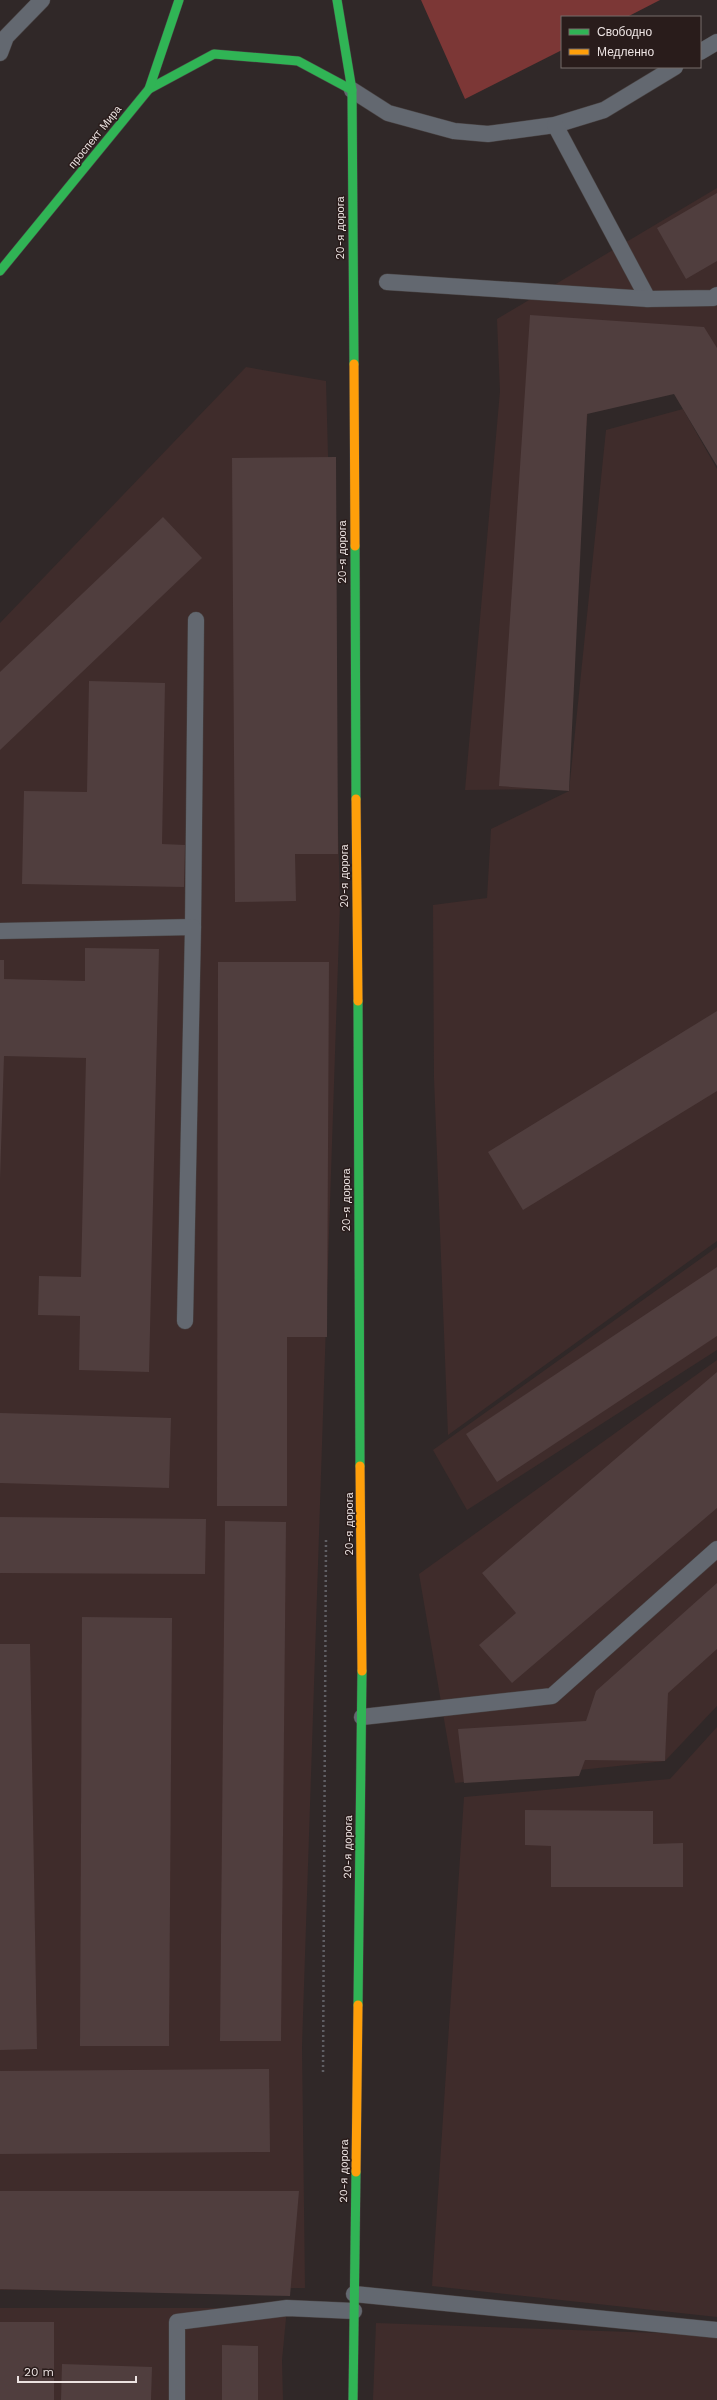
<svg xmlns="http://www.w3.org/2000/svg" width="717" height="2400" font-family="'Work Sans',sans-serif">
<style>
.built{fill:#3f2c2b}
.forest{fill:#7c3736}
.building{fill:#503e3e}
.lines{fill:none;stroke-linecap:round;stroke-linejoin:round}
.lane-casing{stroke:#494343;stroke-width:17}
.fast-casing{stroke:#494343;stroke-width:10}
.slow-casing{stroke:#494343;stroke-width:10}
.path{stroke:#605f64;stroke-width:2.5;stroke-dasharray:2 3;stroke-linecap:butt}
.lane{stroke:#636870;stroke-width:16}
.fast{stroke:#30b455;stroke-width:9}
.slow{stroke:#ff9f0a;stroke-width:9}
.labels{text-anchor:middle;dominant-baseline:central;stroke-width:3;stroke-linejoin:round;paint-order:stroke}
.street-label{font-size:11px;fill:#ece3e2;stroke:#291c1b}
</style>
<rect width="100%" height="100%" fill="#302828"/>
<g class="built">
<polygon points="717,188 717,445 682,386 590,392 546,789 465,790 500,391 497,319"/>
<polygon points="246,367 326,381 340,903 302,2046 305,2288 0,2290 0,623"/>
<polygon points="683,409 717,469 717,1241 448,1435 434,1078 433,905 487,898 491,829 569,791 606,430"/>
<polygon points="717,1247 717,1350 467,1510 433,1450"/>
<polygon points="717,1360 717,1706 665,1761 455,1783 419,1574"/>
<polygon points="717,1727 717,2317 432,2286 464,1797 670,1779"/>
<polygon points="0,2308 287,2308 282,2360 283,2400 0,2400"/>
<polygon points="376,2323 717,2335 717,2400 373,2400"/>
</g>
<polygon class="forest" points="421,0 660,0 627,17 562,17 562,50 465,99"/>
<g class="building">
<polygon points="717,193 717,261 686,279 657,228"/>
<polygon points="530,315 704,327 717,348 717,466 674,394 587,414 569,791 499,786"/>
<polygon points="336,457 338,854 295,854 296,901 235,902 232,458"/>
<polygon points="163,517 202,558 0,750 0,672"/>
<polygon points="89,681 165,683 162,844 185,845 184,887 22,884 24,791 87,792"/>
<polygon points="85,948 159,949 149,1372 79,1370 80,1316 38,1315 39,1276 81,1277 86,1058 4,1056 0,1179 0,960 4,960 4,979 85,981"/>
<polygon points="218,962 329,962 327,1337 287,1337 287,1506 217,1506"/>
<polygon points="717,1011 717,1091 523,1210 488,1152"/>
<polygon points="717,1267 717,1336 497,1482 466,1434"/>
<polygon points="717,1372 717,1508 512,1683 479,1645 516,1613 482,1573"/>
<polygon points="0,1413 171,1418 169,1488 0,1483"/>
<polygon points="0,1517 206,1519 205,1574 0,1573"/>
<polygon points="225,1521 286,1522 281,2041 220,2041"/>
<polygon points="717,1583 717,1649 668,1693 665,1761 585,1760 579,1776 464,1783 458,1729 586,1721 596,1691"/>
<polygon points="82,1617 172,1618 169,2046 80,2046"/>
<polygon points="0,1644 30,1644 37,2049 0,2050"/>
<polygon points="525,1810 653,1811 653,1844 683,1843 683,1887 551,1887 551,1846 525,1845"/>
<polygon points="269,2069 270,2152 0,2154 0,2071"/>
<polygon points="0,2191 299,2191 290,2296 0,2289"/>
<rect x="0" y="2322" width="54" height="78"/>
<polygon points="222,2345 258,2346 258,2400 222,2400"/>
<polygon points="62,2364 152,2367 151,2400 61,2400"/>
</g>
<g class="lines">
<defs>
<g id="lane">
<polyline points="700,52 717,42"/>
<polyline points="0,53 6,37 42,0"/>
<polyline points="352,90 388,113 454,131 488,134 555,125 604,110 675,67"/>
<polyline points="555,125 648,299"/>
<polyline points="387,282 648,299 713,298 717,295"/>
<polyline points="193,927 196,620"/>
<polyline points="0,931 193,927 185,1321"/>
<polyline points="362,1717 552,1696 717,1549"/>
<polyline points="354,2294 717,2330"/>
<polyline points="177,2400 177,2322 287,2308 354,2311"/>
</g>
<g id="fast">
<polyline points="337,0 352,90 354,364"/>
<polyline points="149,89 214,54 298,61 352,90"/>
<polyline points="0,271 149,89 179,0"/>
<polyline points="355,546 356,799"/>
<polyline points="358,1001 360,1466"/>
<polyline points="358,2005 362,1671"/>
<polyline points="353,2400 356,2172"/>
</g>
<g id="slow">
<polyline points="354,364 355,546"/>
<polyline points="356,799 358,1001"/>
<polyline points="360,1466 362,1671"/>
<polyline points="356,2172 358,2005"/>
</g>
</defs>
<use href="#lane" class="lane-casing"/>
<use href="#fast" class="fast-casing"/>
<use href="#slow" class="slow-casing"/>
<polyline class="path" points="323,2072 326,1539"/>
<use href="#lane" class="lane"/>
<use href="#fast" class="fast"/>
<use href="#slow" class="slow"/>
</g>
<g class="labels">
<g class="street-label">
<text transform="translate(95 137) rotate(-51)">проспект Мира</text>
<text transform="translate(340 228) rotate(-90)">20-я дорога</text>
<text transform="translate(342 552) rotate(-90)">20-я дорога</text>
<text transform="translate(344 876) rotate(-90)">20-я дорога</text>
<text transform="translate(346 1200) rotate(-90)">20-я дорога</text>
<text transform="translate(349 1524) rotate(-90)">20-я дорога</text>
<text transform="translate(348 1847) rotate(-89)">20-я дорога</text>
<text transform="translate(344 2171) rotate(-89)">20-я дорога</text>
</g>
</g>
<rect x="561" y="16" width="140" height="52" fill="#291c1b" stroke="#776c6b"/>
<rect x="569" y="29" width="20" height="6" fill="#30b455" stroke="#776c6b"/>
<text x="597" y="36" font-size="12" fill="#ece3e2">Свободно</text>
<rect x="569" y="49" width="20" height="6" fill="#ff9f0a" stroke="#776c6b"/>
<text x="597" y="56" font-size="12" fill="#ece3e2">Медленно</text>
<path d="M18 2376v6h118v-6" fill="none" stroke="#ece3e2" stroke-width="2"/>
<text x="24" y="2376" font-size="12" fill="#ece3e2" stroke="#291c1b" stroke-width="3" paint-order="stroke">20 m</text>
</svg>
